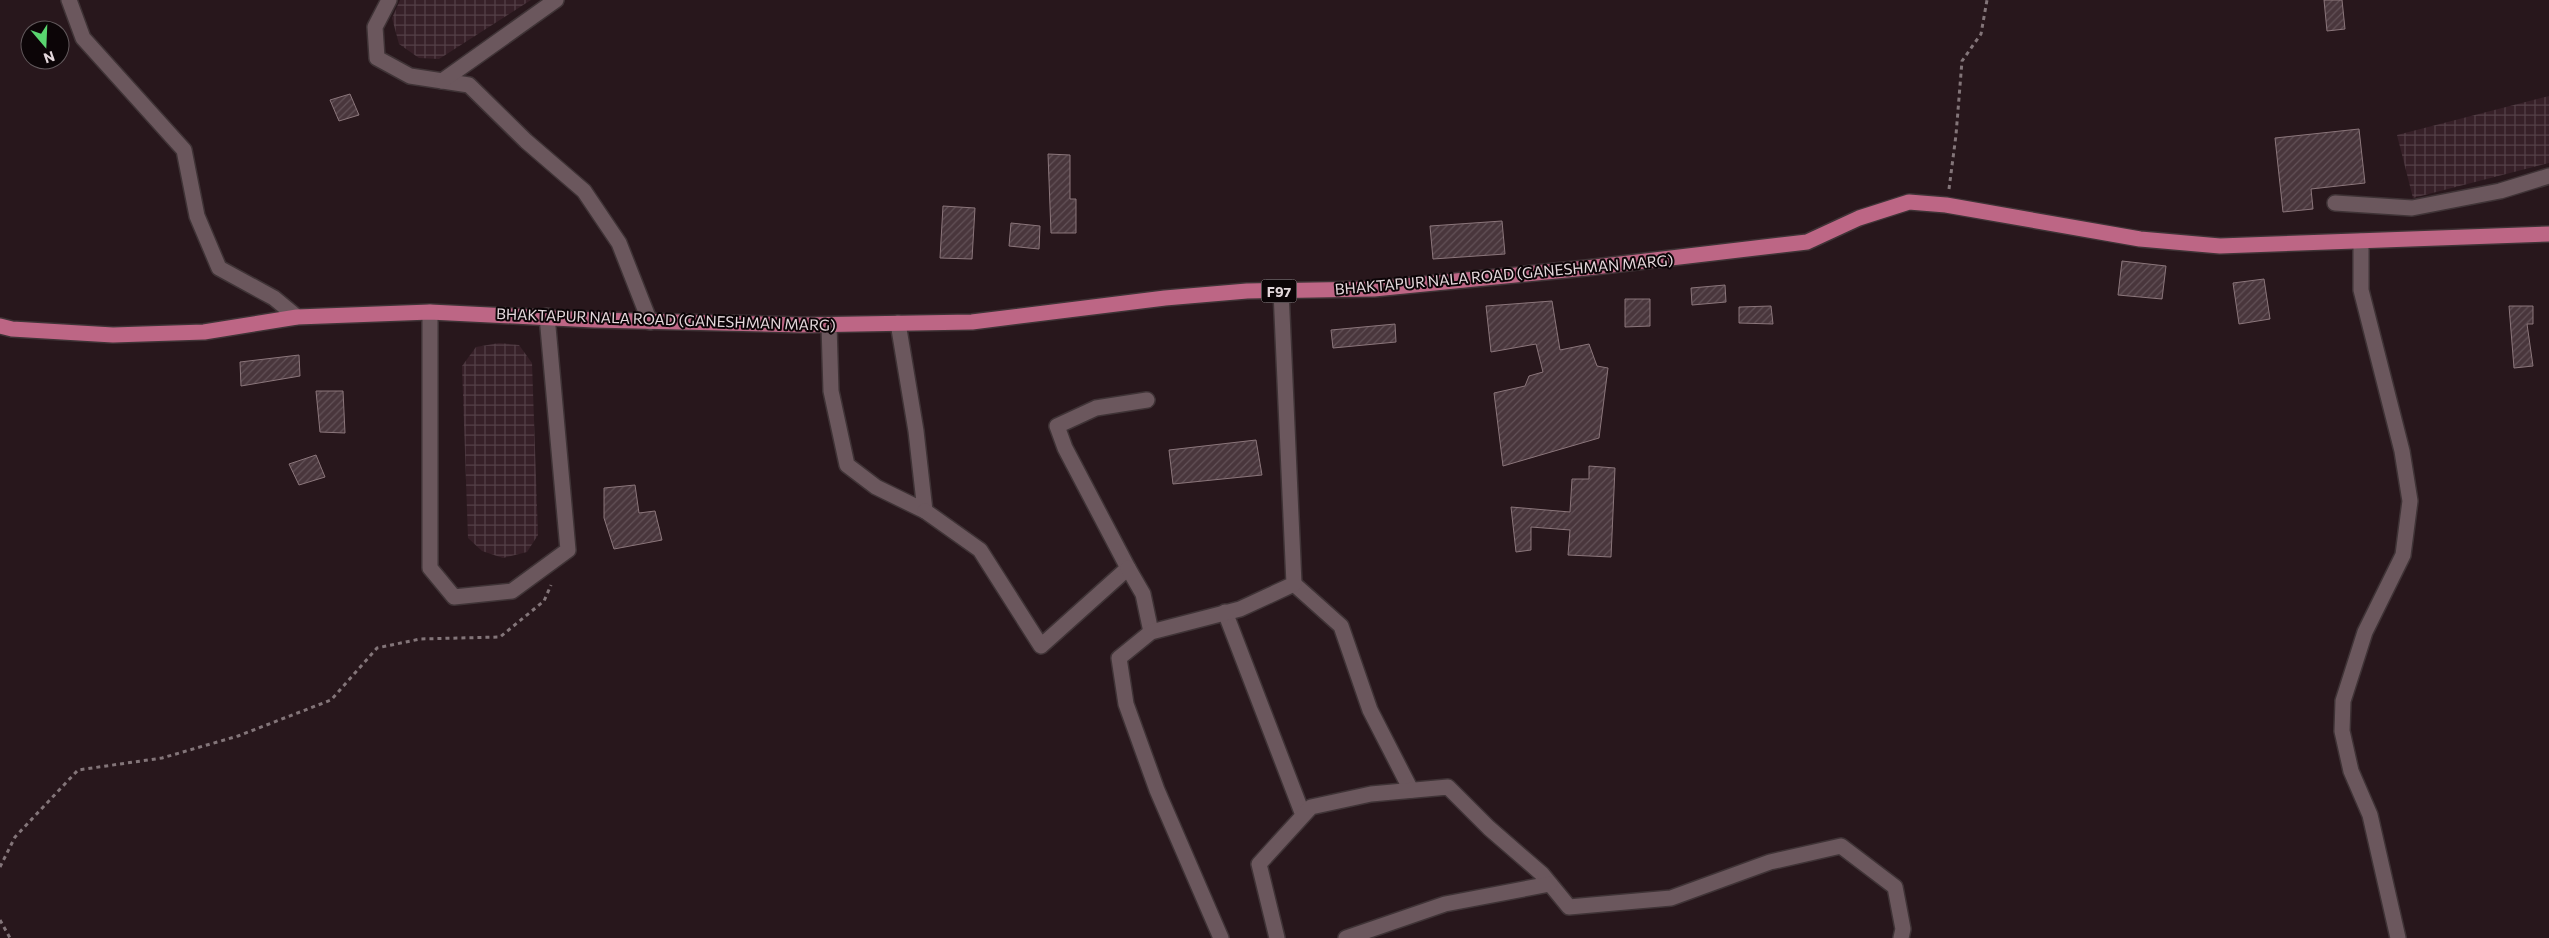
<svg xmlns="http://www.w3.org/2000/svg" width="2549" height="938" font-family="Commissioner,sans-serif">
<style>
.industrial{fill:url(#industrial-grid)}
.building{fill:url(#building-hatch);stroke:#8b767b}
.lines{fill:none;stroke-linecap:round;stroke-linejoin:round}
.minor-casing{stroke:#3f3336;stroke-width:18}
.major-casing{stroke:#3f3336;stroke-width:18}
.path{stroke:#837579;stroke-width:3;stroke-dasharray:4 4;stroke-linecap:butt}
.minor{stroke:#6b575d;stroke-width:15}
.major{stroke:#bd6685;stroke-width:15}
.labels{text-anchor:middle;dominant-baseline:central;stroke-width:4;stroke-linejoin:round;paint-order:stroke}
.shield{fill:#0c0507;stroke:#a3999c;stroke-width:1}
.shield-label{font-size:14px;font-weight:bold;fill:#e4d8dc}
.street-label{font-size:15px;fill:#e4d8dc;stroke:#0c0507}
</style>
<defs>
<pattern id="industrial-grid" width="8" height="8" patternUnits="userSpaceOnUse" patternTransform="scale(1.25)"><rect width="8" height="8" fill="#372028"/><path d="M0 4h8M4 0v8" fill="none" stroke="#544047"/></pattern>
<pattern id="building-hatch" width="6" height="6" patternUnits="userSpaceOnUse" patternTransform="scale(1.25)"><rect width="6" height="6" fill="#49363c"/><path d="M-1 1l2-2M0 6l6-6M5 7l2-2" fill="none" stroke="#635258"/></pattern>
</defs>
<rect width="100%" height="100%" fill="#28171c"/>
<g class="industrial">
<polygon points="400,0 531,0 439,59 419,58 399,44 392,18"/>
<polygon points="2549,96 2549,163 2413,198 2397,135"/>
<polygon points="499,343 519,345 532,363 538,535 527,552 503,558 482,551 468,538 462,366 476,347"/>
</g>
<g class="building">
<polygon points="2324,0 2342,0 2345,29 2327,31"/>
<polygon points="350,94 359,115 339,121 330,100"/>
<polygon points="2359,129 2365,183 2311,189 2313,209 2283,212 2275,138"/>
<polygon points="1048,154 1070,155 1070,199 1076,199 1076,233 1051,233"/>
<polygon points="943,206 975,208 972,259 940,258"/>
<polygon points="1502,221 1505,254 1433,259 1430,226"/>
<polygon points="1011,223 1040,226 1039,249 1009,246"/>
<polygon points="2122,261 2166,266 2162,299 2118,295"/>
<polygon points="2264,279 2270,319 2239,324 2233,283"/>
<polygon points="1725,285 1726,302 1692,305 1691,288"/>
<polygon points="1625,299 1650,299 1650,326 1625,327"/>
<polygon points="1552,301 1560,350 1589,344 1597,366 1608,368 1599,438 1503,466 1494,393 1525,386 1529,376 1543,372 1536,344 1491,352 1486,306"/>
<polygon points="1771,306 1773,324 1739,323 1739,307"/>
<polygon points="2509,306 2533,306 2533,324 2527,324 2533,366 2514,368"/>
<polygon points="1395,324 1396,342 1333,348 1331,330"/>
<polygon points="299,355 300,376 241,386 240,362"/>
<polygon points="316,391 343,391 345,433 320,432"/>
<polygon points="1256,440 1262,475 1173,484 1169,450"/>
<polygon points="316,455 325,477 299,485 289,464"/>
<polygon points="1589,466 1615,468 1611,557 1568,555 1570,530 1531,527 1531,550 1516,552 1511,507 1570,512 1572,479 1589,479"/>
<polygon points="635,485 639,513 655,511 662,540 614,549 604,518 604,488"/>
</g>
<g class="lines">
<defs>
<g id="minor">
<polyline points="69,0 83,38 184,150 197,216 219,268 274,298 297,317"/>
<polyline points="389,0 375,27 377,58 410,76 469,85 526,141 584,191 619,243 650,322"/>
<polyline points="442,81 556,0"/>
<polyline points="2335,203 2412,208 2500,191 2549,176"/>
<polyline points="2361,241 2361,290 2402,451 2410,501 2403,555 2365,632 2343,701 2342,731 2351,771 2370,815 2398,938"/>
<polyline points="430,312 430,568 454,597 512,591 568,550 547,316"/>
<polyline points="829,325 831,391 847,465 876,487 925,511 916,431 898,323"/>
<polyline points="925,511 980,550 1041,646 1128,568 1065,448 1057,426 1096,408 1147,400"/>
<polyline points="1128,568 1143,594 1151,632"/>
<polyline points="1294,584 1341,626 1370,710 1411,790"/>
<polyline points="1225,612 1303,815"/>
<polyline points="1221,938 1157,790 1126,704 1119,658 1151,632 1240,609 1294,584 1281,291"/>
<polyline points="1277,938 1259,864 1311,807 1371,794 1448,787 1489,828 1542,874 1569,907 1671,898 1770,862 1841,846 1895,887 1903,929 1901,938"/>
<polyline points="1346,938 1445,904 1550,884"/>
</g>
<polyline id="major" points="0,326 12,329 113,335 204,332 297,317 430,312 594,320 801,325 972,322 1165,298 1247,291 1374,289 1586,268 1807,242 1859,218 1909,202 1946,205 2140,239 2220,246 2549,234"/>
</defs>
<use href="#minor" class="minor-casing"/>
<use href="#major" class="major-casing"/>
<g class="path">
<polyline points="1949,189 1956,135 1962,61 1981,34 1987,0"/>
<polyline points="0,867 15,837 78,770 162,758 238,736 331,700 377,648 420,639 500,637 544,601 551,585"/>
<polyline points="0,920 10,938"/>
</g>
<use href="#minor" class="minor"/>
<use href="#major" class="major"/>
</g>
<g class="labels">
<rect class="shield" x="1261.5" y="279.5" width="35" height="23" rx="4"/>
<g class="shield-label">
<text x="1279" y="291">F97</text>
</g>
<g class="street-label">
<text transform="translate(1504 274) rotate(-5)">BHAKTAPUR NALA ROAD (GANESHMAN MARG)</text>
<text transform="translate(666 319) rotate(2)">BHAKTAPUR NALA ROAD (GANESHMAN MARG)</text>
</g>
</g>
<g transform="translate(45 45) rotate(161)"><circle r="24" fill="#0c0507" stroke="#62595c"/>
<path d="M0-4L9 19L0 12L-9 19Z" fill="#59d56f"/>
<text y="-8" font-size="14" font-weight="bold" text-anchor="middle" fill="#e4d8dc">N</text>
</g>
</svg>
